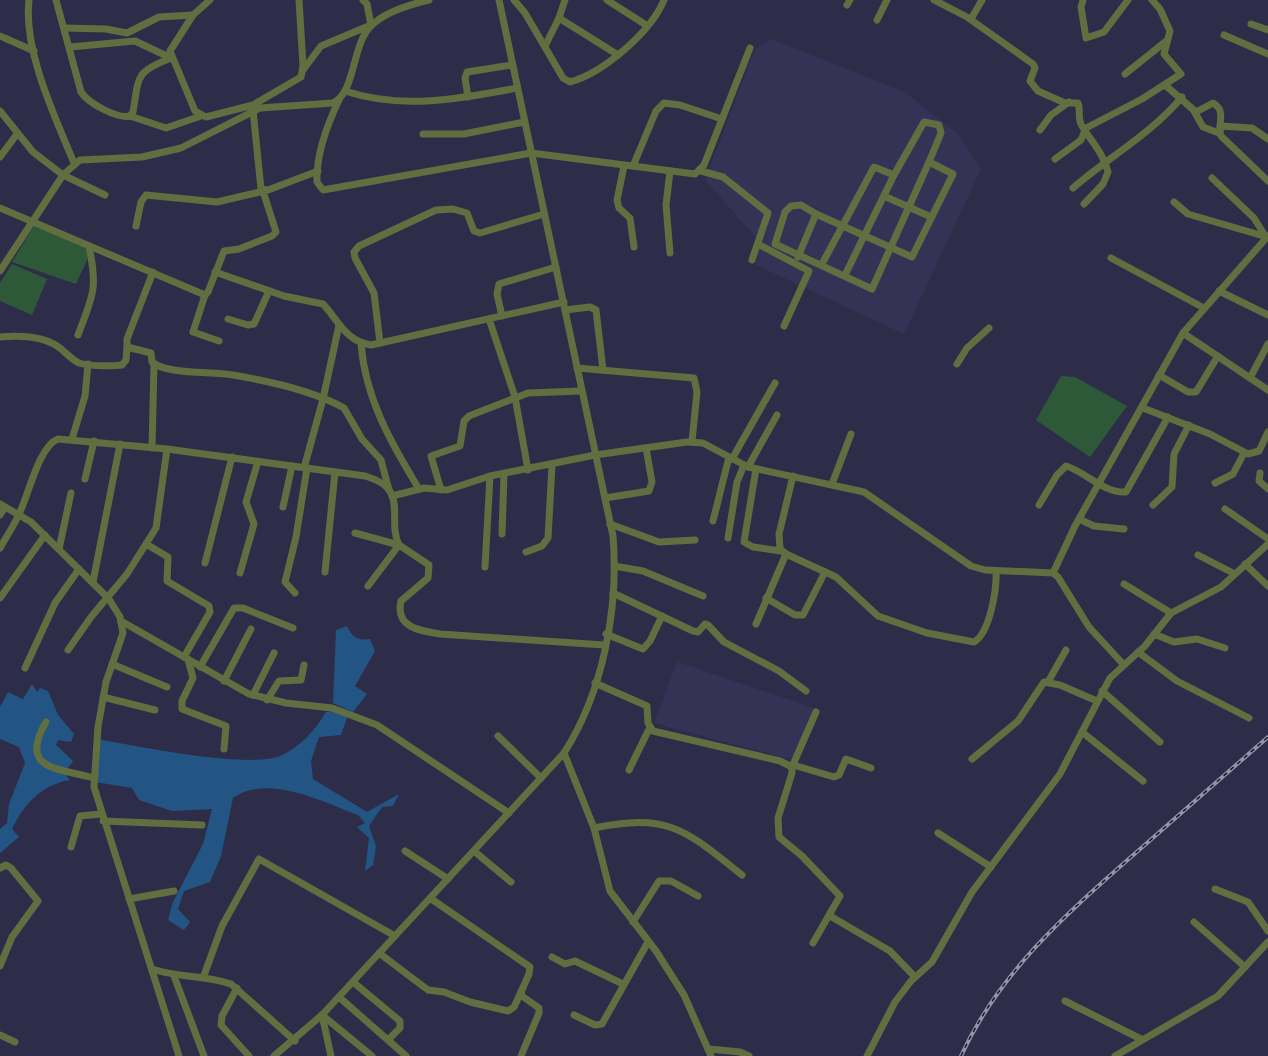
<svg xmlns="http://www.w3.org/2000/svg" width="1268" height="1056" font-family="Commissioner,sans-serif">
<style>
.built{fill:#343356}
.green{fill:#2d5939}
.water{fill:#225584}
.lines{fill:none;stroke-linecap:round;stroke-linejoin:round}
.minor{stroke:#616e40;stroke-width:7}
.rail-casing{stroke:#9493aa;stroke-width:4}
.rail{stroke:#171724;stroke-width:1.5;stroke-dasharray:4.5;stroke-linecap:butt}
</style>
<rect width="100%" height="100%" fill="#2e2d49"/>
<g class="built">
<polygon points="770,39 903,91 957,133 981,169 904,334 756,265 761,243 705,180 754,51"/>
<polygon points="677,662 814,708 793,760 654,723"/>
</g>
<g class="green">
<polygon points="34,226 86,247 88,258 76,284 12,262"/>
<polygon points="12,264 47,279 32,315 0,301 0,283"/>
<polygon points="1061,376 1075,377 1127,406 1090,457 1036,420"/>
</g>
<g class="water">
<path d="M347,626C352,637 357,641 370,639L375,651L355,686L367,694L353,712L333,703L336,630Z"/>
<path d="M32,684L37,692L40,688L48,691L58,715L74,734L71,742L58,740L56,745L73,761L64,773L70,780C41,785 24,804 12,829L19,837L0,853V829L7,823L9,804L25,763L19,747L0,739V707L8,692L23,699Z"/>
<path d="M334,711L348,715L341,735L319,737L311,761L313,779L367,812L399,794L393,806L382,807L369,826L376,846L373,865L365,871L369,838L357,827L365,823L358,815C324,802 267,773 233,798L221,856L210,882L184,891L178,909L190,922L184,930L168,920L173,902L203,844L212,809L172,811L139,800L132,788L95,782L97,739C136,746 248,769 280,756C301,747 315,730 326,712Z"/>
</g>
<g class="lines">
<g class="minor">
<path d="M29,0C23,50 55,117 74,163"/>
<path d="M56,0L81,92C88,103 117,119 130,116L133,112C139,76 135,72 171,58"/>
<polyline points="210,0 193,15 170,51 195,111 206,117 253,105 301,77 303,66 299,0"/>
<path d="M514,0L525,13L563,78L570,82C603,73 651,32 664,0"/>
<polyline points="565,0 559,18 618,55"/>
<polyline points="607,0 646,25"/>
<path d="M934,0L967,17L1033,64L1035,68L1030,81L1038,91L1065,103H1078C1081,110 1077,119 1082,126C1091,141 1104,154 1108,172L1103,184L1084,204"/>
<polyline points="1083,0 1081,7 1086,38 1104,32 1128,0"/>
<polyline points="847,5 850,0"/>
<polyline points="971,19 982,0"/>
<polyline points="877,20 887,0"/>
<polyline points="1251,24 1268,30"/>
<polyline points="64,28 106,29 127,33 159,17 193,15"/>
<polyline points="1224,35 1268,54"/>
<polyline points="0,36 34,51"/>
<polyline points="545,46 559,18"/>
<polyline points="70,47 135,41 171,58"/>
<polyline points="303,70 321,46 371,25 367,4 363,0"/>
<polyline points="1125,74 1165,42"/>
<path d="M1165,85L1196,112L1213,103C1227,111 1217,123 1221,136L1268,181"/>
<path d="M345,91C402,110 459,99 517,88"/>
<polyline points="468,97 465,78 467,72 512,65"/>
<path d="M339,100C327,125 316,154 317,182L323,190L531,153L695,174L704,165L750,48"/>
<polyline points="253,110 261,189 268,190 318,171"/>
<polyline points="0,111 33,152 63,175 105,195"/>
<polyline points="1194,111 1203,127 1219,133"/>
<polyline points="130,116 166,128 201,116"/>
<polyline points="1220,126 1252,128 1268,139"/>
<polyline points="1040,130 1051,115 1069,102"/>
<polyline points="423,134 464,134 524,122"/>
<polyline points="0,157 17,134"/>
<polyline points="1055,159 1081,140 1086,128 1142,99 1181,74 1164,54 1170,31 1160,9 1152,0"/>
<polyline points="624,166 617,200 619,208 630,218 634,247"/>
<polyline points="633,166 656,111 664,103 680,105 722,119"/>
<polyline points="701,171 723,177 768,213 752,260"/>
<polyline points="1212,178 1254,218 1264,234"/>
<path d="M1073,188C1110,156 1150,135 1182,97"/>
<polyline points="884,196 931,217"/>
<polyline points="1174,202 1188,214 1267,237"/>
<polyline points="0,208 205,295 208,292 224,251 239,249 272,236 276,232 263,191"/>
<polyline points="816,214 801,205 791,206 785,212 775,244 872,289 929,162"/>
<polyline points="136,226 141,202 146,195 217,202 264,191"/>
<polyline points="758,244 809,271 784,326"/>
<polyline points="670,253 666,205 670,171"/>
<polyline points="798,257 816,214 912,257 953,174 929,162 941,133 939,125 924,122 894,175"/>
<polyline points="1111,258 1204,308"/>
<polyline points="822,264 874,167 894,175 845,275"/>
<path d="M0,271L63,175L80,160L142,157L181,148L260,108L333,103C357,91 351,42 373,24C386,12 412,4 429,0"/>
<path d="M153,272L127,339V347L151,353L152,362C167,375 212,371 233,375C269,381 312,390 344,408L362,439L381,460L389,490"/>
<path d="M215,272L284,296L323,304C339,321 345,341 371,345L564,302"/>
<polyline points="1219,291 1268,315"/>
<polyline points="205,295 193,332 219,341"/>
<polyline points="565,310 590,307 596,310 603,370"/>
<polyline points="502,316 497,294 499,284 556,267"/>
<polyline points="228,319 248,325 254,324 269,291"/>
<polyline points="489,319 515,397 528,470"/>
<polyline points="1183,333 1268,390"/>
<path d="M78,335C93,295 98,290 89,246"/>
<path d="M0,337C19,335 45,336 60,348C66,353 72,360 79,363C92,367 110,366 122,365L126,360L127,347"/>
<path d="M361,343C365,398 391,443 419,489"/>
<polyline points="380,343 374,293 355,258 354,252 359,246 436,210 453,209 467,213 474,231 480,233 544,214"/>
<polyline points="957,364 967,348 989,328"/>
<polyline points="577,368 694,378 697,392 692,441"/>
<polyline points="1159,375 1188,392 1196,392 1218,356"/>
<polyline points="1250,378 1268,344"/>
<polyline points="1143,408 1210,434 1248,454 1259,451 1268,432"/>
<polyline points="72,439 85,396 88,364"/>
<polyline points="152,448 154,364"/>
<polyline points="732,459 775,383"/>
<polyline points="748,467 777,415"/>
<polyline points="304,468 323,399 339,325"/>
<polyline points="756,469 744,542 753,547 781,551"/>
<polyline points="1260,473 1259,481 1268,489"/>
<path d="M793,476L779,534L780,549L786,554L836,577L878,616L927,633L974,642C990,633 997,588 996,571"/>
<polyline points="85,479 94,441"/>
<polyline points="1215,483 1233,474 1244,453"/>
<polyline points="832,484 851,434"/>
<polyline points="441,490 431,456 460,446 464,421 469,416 528,393 581,391"/>
<polyline points="392,496 424,488 447,490 490,476 595,455 687,442 703,443 748,467 864,492 971,566 985,570 1053,573 1058,577 1089,627 1123,664"/>
<polyline points="605,498 649,491 652,482 646,448"/>
<polyline points="0,504 31,522 109,599 120,617 123,633 106,682 98,727 94,787 179,1056"/>
<path d="M1039,505L1057,475L1066,466C1086,472 1105,494 1126,492L1168,417"/>
<polyline points="1153,505 1172,487 1174,454 1189,425"/>
<polyline points="283,507 292,466"/>
<polyline points="1225,509 1268,539"/>
<polyline points="0,515 5,507"/>
<polyline points="1079,519 1094,526 1124,529"/>
<polyline points="713,521 729,457"/>
<polyline points="610,524 659,542 695,540"/>
<polyline points="355,533 399,545 368,586"/>
<polyline points="502,534 504,474"/>
<polyline points="728,538 737,482 744,465"/>
<polyline points="146,544 168,557 167,581 209,606 210,612 184,657"/>
<path d="M0,548C6,537 14,526 19,514C29,495 38,447 58,439L167,449L365,476C411,489 386,519 399,545L429,565L428,578L401,601C395,627 419,631 440,634L604,645"/>
<polyline points="59,549 71,493"/>
<polyline points="526,552 542,546 548,538 552,465"/>
<polyline points="1198,555 1235,574"/>
<polyline points="205,563 232,457"/>
<polyline points="1245,564 1268,586"/>
<polyline points="614,566 643,571 703,596"/>
<polyline points="485,567 490,476"/>
<polyline points="325,572 335,472"/>
<polyline points="240,573 254,524 246,502 258,461"/>
<polyline points="1053,573 1075,526 1183,333 1268,236"/>
<polyline points="93,582 120,444"/>
<polyline points="1124,584 1171,613"/>
<polyline points="295,593 285,582 296,537 307,468"/>
<polyline points="613,593 693,631 698,632 705,624 708,625 724,642 779,671 806,691"/>
<polyline points="0,598 45,535"/>
<polyline points="766,598 795,615 803,615 825,572"/>
<polyline points="121,621 249,694 286,703 332,708 377,725 509,813"/>
<polyline points="756,624 786,554"/>
<polyline points="606,634 643,649 650,641 662,616"/>
<polyline points="1154,634 1174,642 1197,639 1225,648"/>
<polyline points="68,650 91,617 127,574 156,528 167,449"/>
<polyline points="1138,652 1177,681 1249,718"/>
<polyline points="188,659 193,678 182,701 182,709 226,726 224,749"/>
<polyline points="112,664 167,687"/>
<polyline points="200,667 234,608 243,608 293,628"/>
<polyline points="25,668 55,603 79,569"/>
<polyline points="224,681 251,629"/>
<polyline points="1048,682 1066,650"/>
<polyline points="595,683 647,706 648,723 653,731 780,761 792,767 792,773 778,818 779,837 802,856 840,896 813,943"/>
<polyline points="1102,691 1160,742"/>
<polyline points="253,695 274,653"/>
<polyline points="103,697 155,710"/>
<polyline points="267,700 279,681 301,680 304,665"/>
<path d="M46,722C18,770 58,768 94,778"/>
<polyline points="1082,732 1143,781"/>
<polyline points="498,736 541,778"/>
<polyline points="564,753 594,828 610,891 656,951 684,995 711,1056"/>
<polyline points="972,759 1018,721 1044,682 1060,685 1097,701"/>
<polyline points="793,765 834,777 839,775 846,759 871,768"/>
<polyline points="792,767 816,712"/>
<polyline points="629,770 650,727"/>
<polyline points="103,821 202,825"/>
<path d="M594,828C669,813 684,829 742,875"/>
<polyline points="938,833 991,867"/>
<polyline points="71,847 80,816 101,814"/>
<polyline points="405,851 448,879"/>
<polyline points="474,851 511,882"/>
<polyline points="0,868 6,865 11,868 38,901 12,937 0,966"/>
<polyline points="1215,889 1248,902 1268,931"/>
<polyline points="430,898 530,967 529,974 521,992 522,996 539,1008 539,1013 521,1056"/>
<polyline points="129,899 174,891"/>
<polyline points="830,916 890,951 915,977"/>
<polyline points="633,922 659,881 671,881 698,896"/>
<polyline points="1194,922 1245,967"/>
<polyline points="379,953 428,990 444,992 470,1002 508,1011 514,1007 521,992"/>
<polyline points="552,957 565,964 575,961 623,984"/>
<path d="M152,969C178,978 206,975 231,984L295,1041"/>
<polyline points="174,976 204,1056"/>
<polyline points="203,978 222,926 259,859 395,936"/>
<polyline points="353,982 400,1021 400,1028 388,1040"/>
<polyline points="237,988 222,1016 221,1025 249,1056"/>
<polyline points="339,997 406,1056"/>
<polyline points="1065,1001 1141,1039"/>
<polyline points="322,1015 372,1056"/>
<polyline points="322,1015 331,1056"/>
<polyline points="574,1015 595,1025 602,1024 648,942"/>
<polyline points="0,1035 15,1042"/>
<polyline points="709,1049 740,1052 749,1056"/>
<path d="M274,1056L322,1015L564,753C603,692 619,608 613,536L499,0"/>
<polyline points="867,1056 895,1002 911,981 932,962 972,892 1060,774 1110,678 1145,646 1171,613 1221,587 1268,544"/>
<polyline points="1115,1056 1218,996 1268,942"/>
</g>
<defs>
<path id="rail" d="M961,1056C999,973 1064,916 1131,857C1177,817 1222,777 1268,737"/>
</defs>
<use href="#rail" class="rail-casing"/>
<use href="#rail" class="rail"/>
</g>
</svg>
